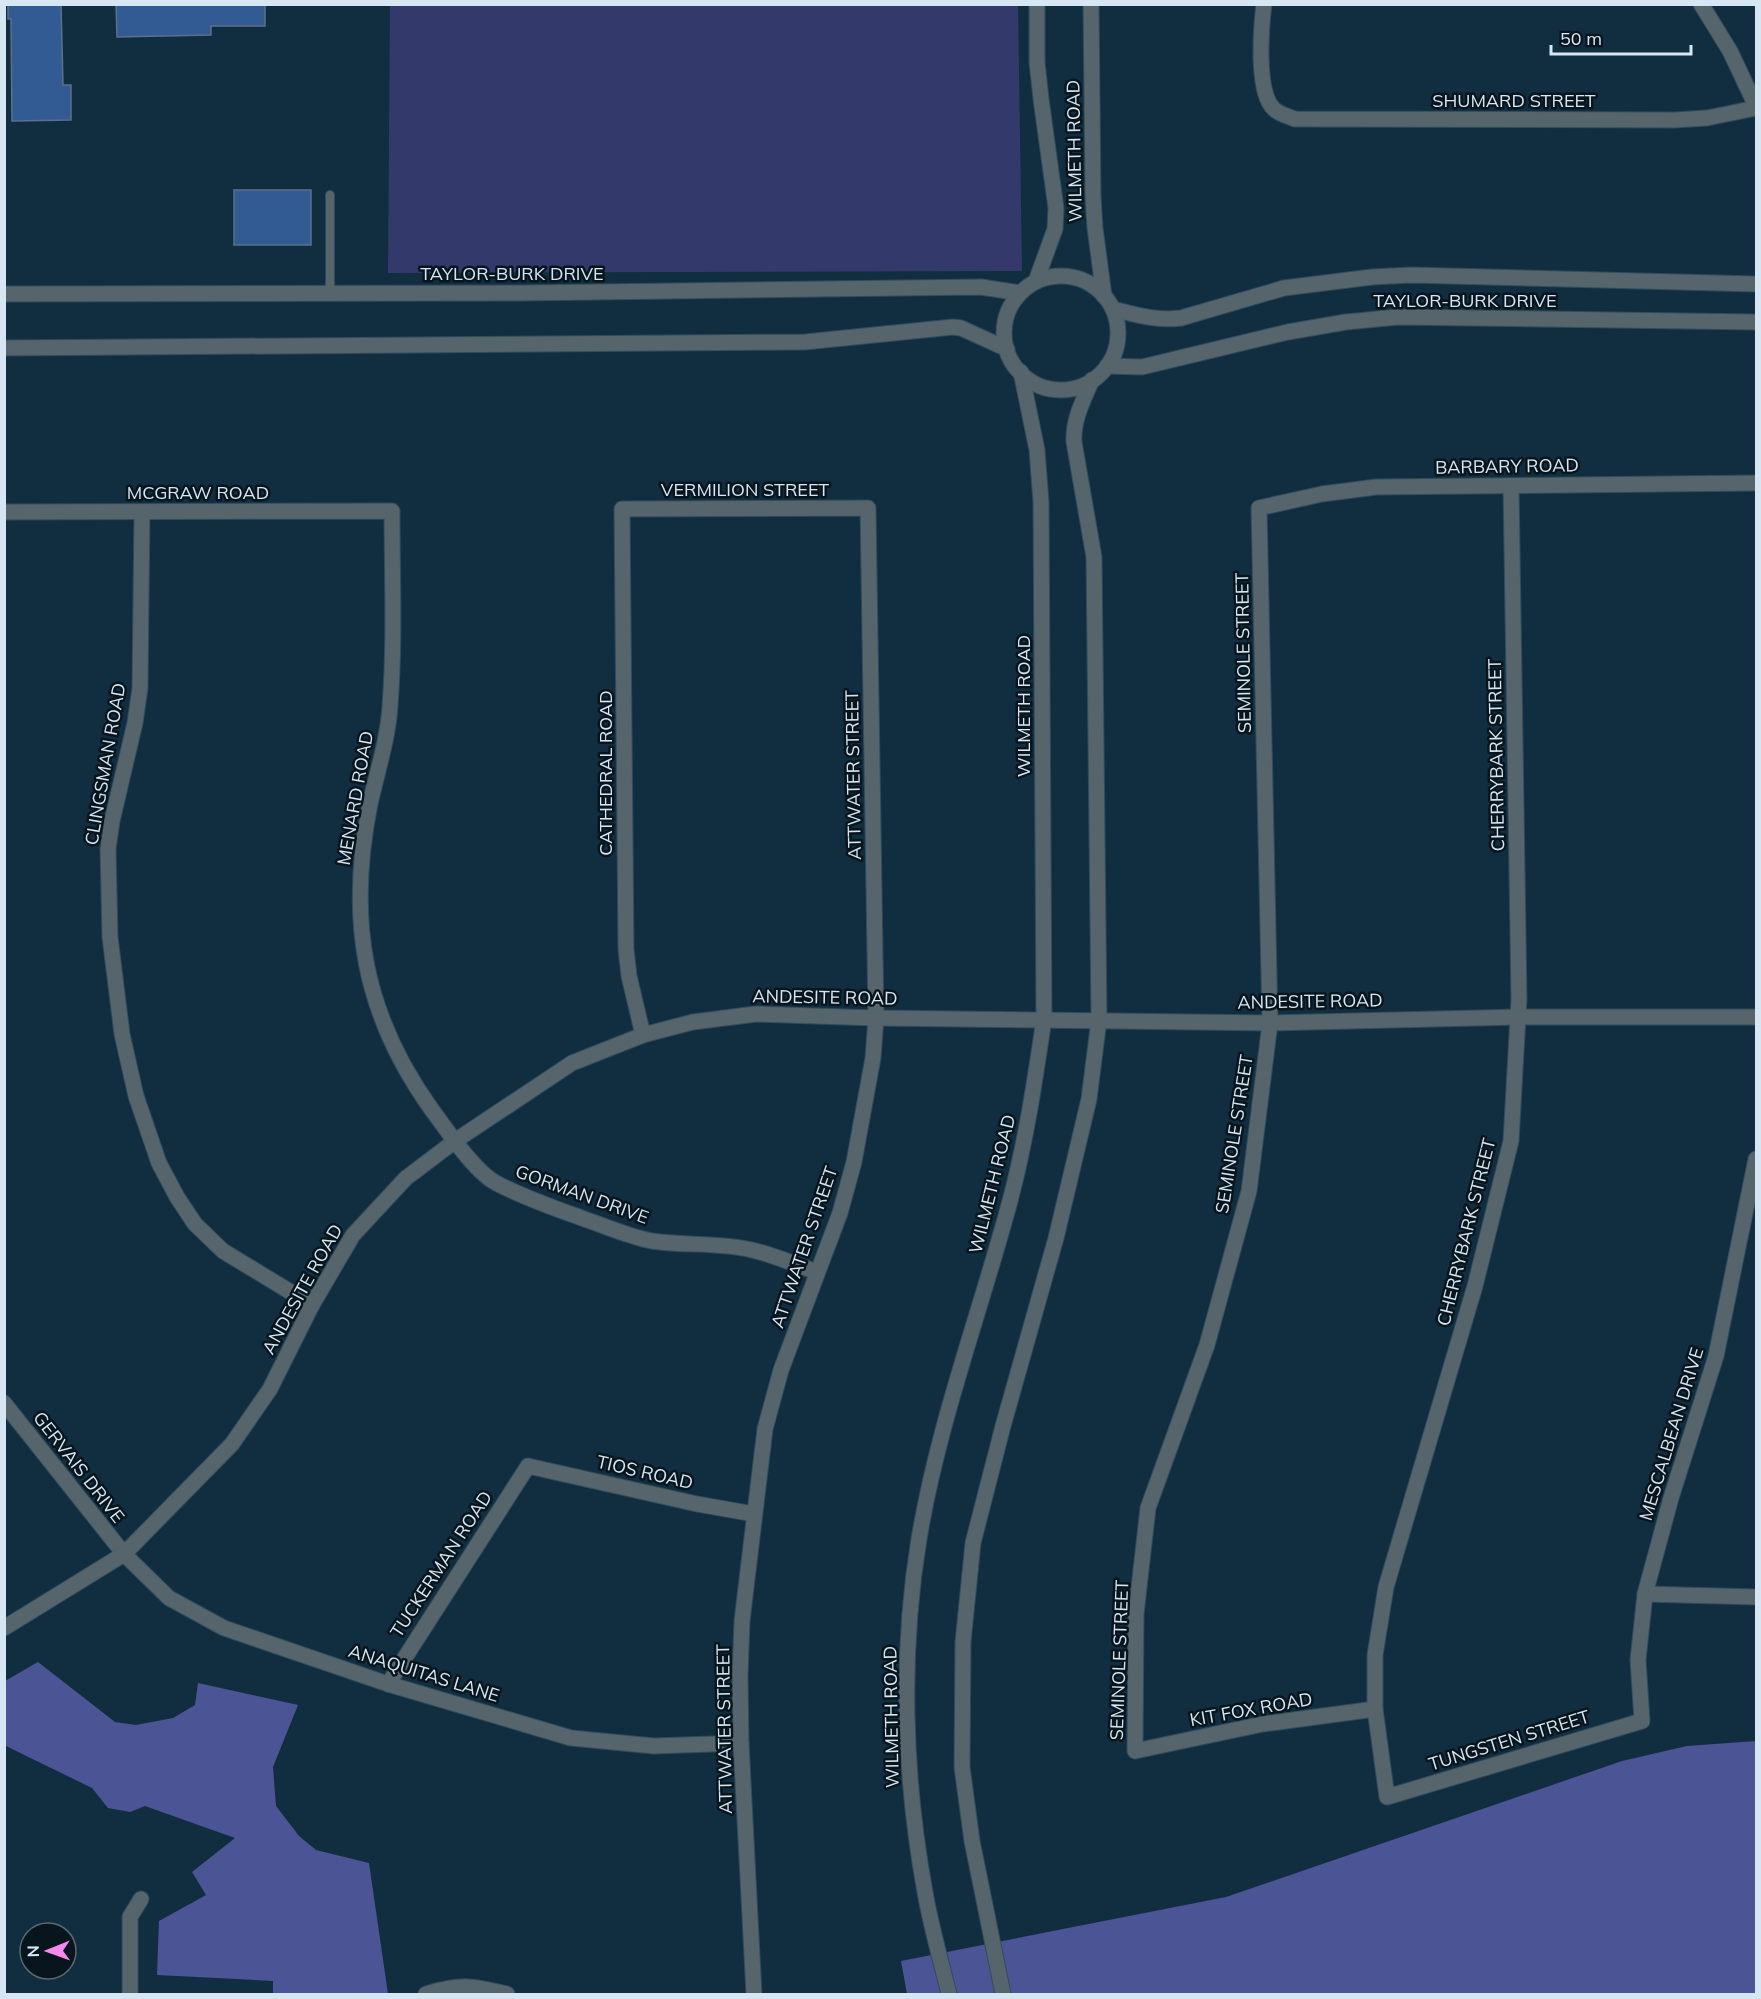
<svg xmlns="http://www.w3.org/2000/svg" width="1761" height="1999" font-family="Mulish,sans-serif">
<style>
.green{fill:#333a6b}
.forest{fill:#4b5494}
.building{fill:#325a93;stroke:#5c708b;stroke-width:1.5}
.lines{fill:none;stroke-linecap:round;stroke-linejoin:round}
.service-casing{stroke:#304c5d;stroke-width:10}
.minor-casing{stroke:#304c5d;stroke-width:17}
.tertiary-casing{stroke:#304c5d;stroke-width:17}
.service{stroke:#55656b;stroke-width:8}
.minor{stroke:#55656b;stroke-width:15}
.tertiary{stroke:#55656b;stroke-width:15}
.labels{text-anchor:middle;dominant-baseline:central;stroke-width:5;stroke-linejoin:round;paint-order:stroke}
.street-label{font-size:18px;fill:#d6e7f3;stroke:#08151d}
</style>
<rect width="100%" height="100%" fill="#102e40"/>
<polygon class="green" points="390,5 1018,5 1022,271 388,273"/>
<g class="forest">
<polygon points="38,1662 115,1722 136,1725 173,1718 195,1705 198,1683 298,1705 273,1767 276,1806 299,1836 316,1850 369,1863 388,1994 273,1994 273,1981 157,1975 159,1921 206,1895 192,1872 235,1838 145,1806 130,1812 108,1808 92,1788 6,1746 4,1744 5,1681"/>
<polygon points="1756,1741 1756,1994 907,1994 901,1961 1226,1897 1622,1761 1687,1746"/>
</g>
<g class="building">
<polygon points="8,4 61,4 63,85 71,85 71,120 12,121 11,19 8,19"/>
<polygon points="116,4 265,4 265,26 211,26 211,35 117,37"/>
<rect x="234" y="190" width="77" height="55"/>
</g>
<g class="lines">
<defs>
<polyline id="service" points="330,293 330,195"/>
<g id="minor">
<path d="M1264,4C1261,28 1256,93 1274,109C1279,114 1288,116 1295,119L1675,120L1707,118L1756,108"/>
<polyline points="1701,4 1730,51 1756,106"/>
<polyline points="1511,486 1519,999 1511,1141 1475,1286 1386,1587 1375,1655 1375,1709 1387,1797 1642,1721 1638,1660 1645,1594 1671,1498 1716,1356 1756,1159"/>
<path d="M4,512L392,511C392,575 395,641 390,706C388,739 377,772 370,804C347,919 363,1014 432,1110C448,1131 475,1173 498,1184C527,1199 557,1209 587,1220C608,1227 630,1237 652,1241C685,1246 719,1242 752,1250C774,1255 796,1265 817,1272"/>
<polyline points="142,512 140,688 135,723 112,821 108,849 110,937 122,1034 136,1096 159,1163 177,1197 195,1224 223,1251 312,1305"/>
<polyline points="643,1035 629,976 626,949 622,509 868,508 876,1018 873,1058 854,1162 840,1213 781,1370 765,1429 742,1621 740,1676 741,1743 754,1994"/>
<polyline points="4,1403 124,1554 169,1598 224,1628 388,1684 571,1738 654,1746 741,1743"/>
<polyline points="1645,1594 1756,1597"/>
<polyline points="4,1628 124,1554 232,1444 270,1389 312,1305 353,1235 406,1178 455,1141 572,1063 643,1035 693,1022 756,1014 876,1018 1270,1023 1518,1017 1756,1017"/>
<polyline points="388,1684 528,1466 697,1504 754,1514"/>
<polyline points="1375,1709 1263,1724 1135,1751 1136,1614 1148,1508 1207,1345 1249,1191 1270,1023 1259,508 1322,494 1376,487 1756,483"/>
<polyline points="130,1994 130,1917 141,1899"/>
<path d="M426,1994C461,1983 472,1986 507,1994"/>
</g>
<g id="tertiary">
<polyline points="1091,4 1093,196 1095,228 1104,296"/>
<circle cx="1061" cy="333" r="57"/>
<polyline points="1036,281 1055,229 1056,208 1041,99 1037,62 1037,4"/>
<polyline points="4,294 522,293 981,287 1020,293"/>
<path d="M1113,309C1137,315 1157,321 1181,318L1284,288L1372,277L1411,275L1756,284"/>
<polyline points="4,348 805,342 953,327 961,328 1007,349"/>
<polyline points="1107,366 1142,367 1288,332 1346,322 1398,317 1756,322"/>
<path d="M949,1994C941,1961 931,1927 925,1892C904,1778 900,1654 919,1539C938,1424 980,1313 1010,1201C1026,1141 1035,1080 1044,1019L1041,502L1037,450L1021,372"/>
<path d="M1003,1994L972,1841L962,1767L963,1642L973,1543L1003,1426L1056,1238L1089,1099L1099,1020L1094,557L1074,442C1073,419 1083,401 1092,380"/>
</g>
</defs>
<use href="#service" class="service-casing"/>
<use href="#minor" class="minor-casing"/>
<use href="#tertiary" class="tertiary-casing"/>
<use href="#service" class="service"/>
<use href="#minor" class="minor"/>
<use href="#tertiary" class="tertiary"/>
</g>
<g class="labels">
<g class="street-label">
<text x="1514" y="100">SHUMARD STREET</text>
<text transform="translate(1074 151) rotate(-91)">WILMETH ROAD</text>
<text x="512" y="273">TAYLOR-BURK DRIVE</text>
<text x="1465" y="300">TAYLOR-BURK DRIVE</text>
<text transform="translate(1507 466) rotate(-1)">BARBARY ROAD</text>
<text x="745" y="489">VERMILION STREET</text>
<text x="198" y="492">MCGRAW ROAD</text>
<text transform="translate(1243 653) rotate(-91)">SEMINOLE STREET</text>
<text transform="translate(1023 706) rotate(-90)">WILMETH ROAD</text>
<text transform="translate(1496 755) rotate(-91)">CHERRYBARK STREET</text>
<text transform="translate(105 764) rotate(-80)">CLINGSMAN ROAD</text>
<text transform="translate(605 773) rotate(-90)">CATHEDRAL ROAD</text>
<text transform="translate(853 775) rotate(-91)">ATTWATER STREET</text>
<text transform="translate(355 798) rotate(-80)">MENARD ROAD</text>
<text transform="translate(825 997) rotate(1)">ANDESITE ROAD</text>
<text transform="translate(1310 1001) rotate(-1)">ANDESITE ROAD</text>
<text transform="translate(1234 1134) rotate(-81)">SEMINOLE STREET</text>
<text transform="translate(992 1184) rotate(-76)">WILMETH ROAD</text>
<text transform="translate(582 1194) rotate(20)">GORMAN DRIVE</text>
<text transform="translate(1466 1232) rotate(-76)">CHERRYBARK STREET</text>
<text transform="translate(804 1247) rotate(-71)">ATTWATER STREET</text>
<text transform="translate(302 1289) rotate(-61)">ANDESITE ROAD</text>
<text transform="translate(1671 1434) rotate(-73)">MESCALBEAN DRIVE</text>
<text transform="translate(79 1467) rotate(52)">GERVAIS DRIVE</text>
<text transform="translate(645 1472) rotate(13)">TIOS ROAD</text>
<text transform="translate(441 1564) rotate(-57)">TUCKERMAN ROAD</text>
<text transform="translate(1119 1660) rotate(-88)">SEMINOLE STREET</text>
<text transform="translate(424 1673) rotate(17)">ANAQUITAS LANE</text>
<text transform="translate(1251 1709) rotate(-10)">KIT FOX ROAD</text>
<text transform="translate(891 1717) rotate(-91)">WILMETH ROAD</text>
<text transform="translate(724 1729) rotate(-91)">ATTWATER STREET</text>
<text transform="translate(1509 1740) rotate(-17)">TUNGSTEN STREET</text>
</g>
</g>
<rect width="1761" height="1999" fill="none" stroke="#d6e7f3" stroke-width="12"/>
<g transform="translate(48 1951) rotate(269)"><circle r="28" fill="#08151d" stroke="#5a6973" stroke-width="1.5"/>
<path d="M0-4.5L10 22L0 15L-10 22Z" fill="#f788ec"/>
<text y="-9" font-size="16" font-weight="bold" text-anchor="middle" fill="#d6e7f3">N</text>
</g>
<path d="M1551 45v9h140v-9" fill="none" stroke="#d6e7f3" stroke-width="3"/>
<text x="1560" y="45" font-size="18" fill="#d6e7f3" stroke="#08151d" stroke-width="4.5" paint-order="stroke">50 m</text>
</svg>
